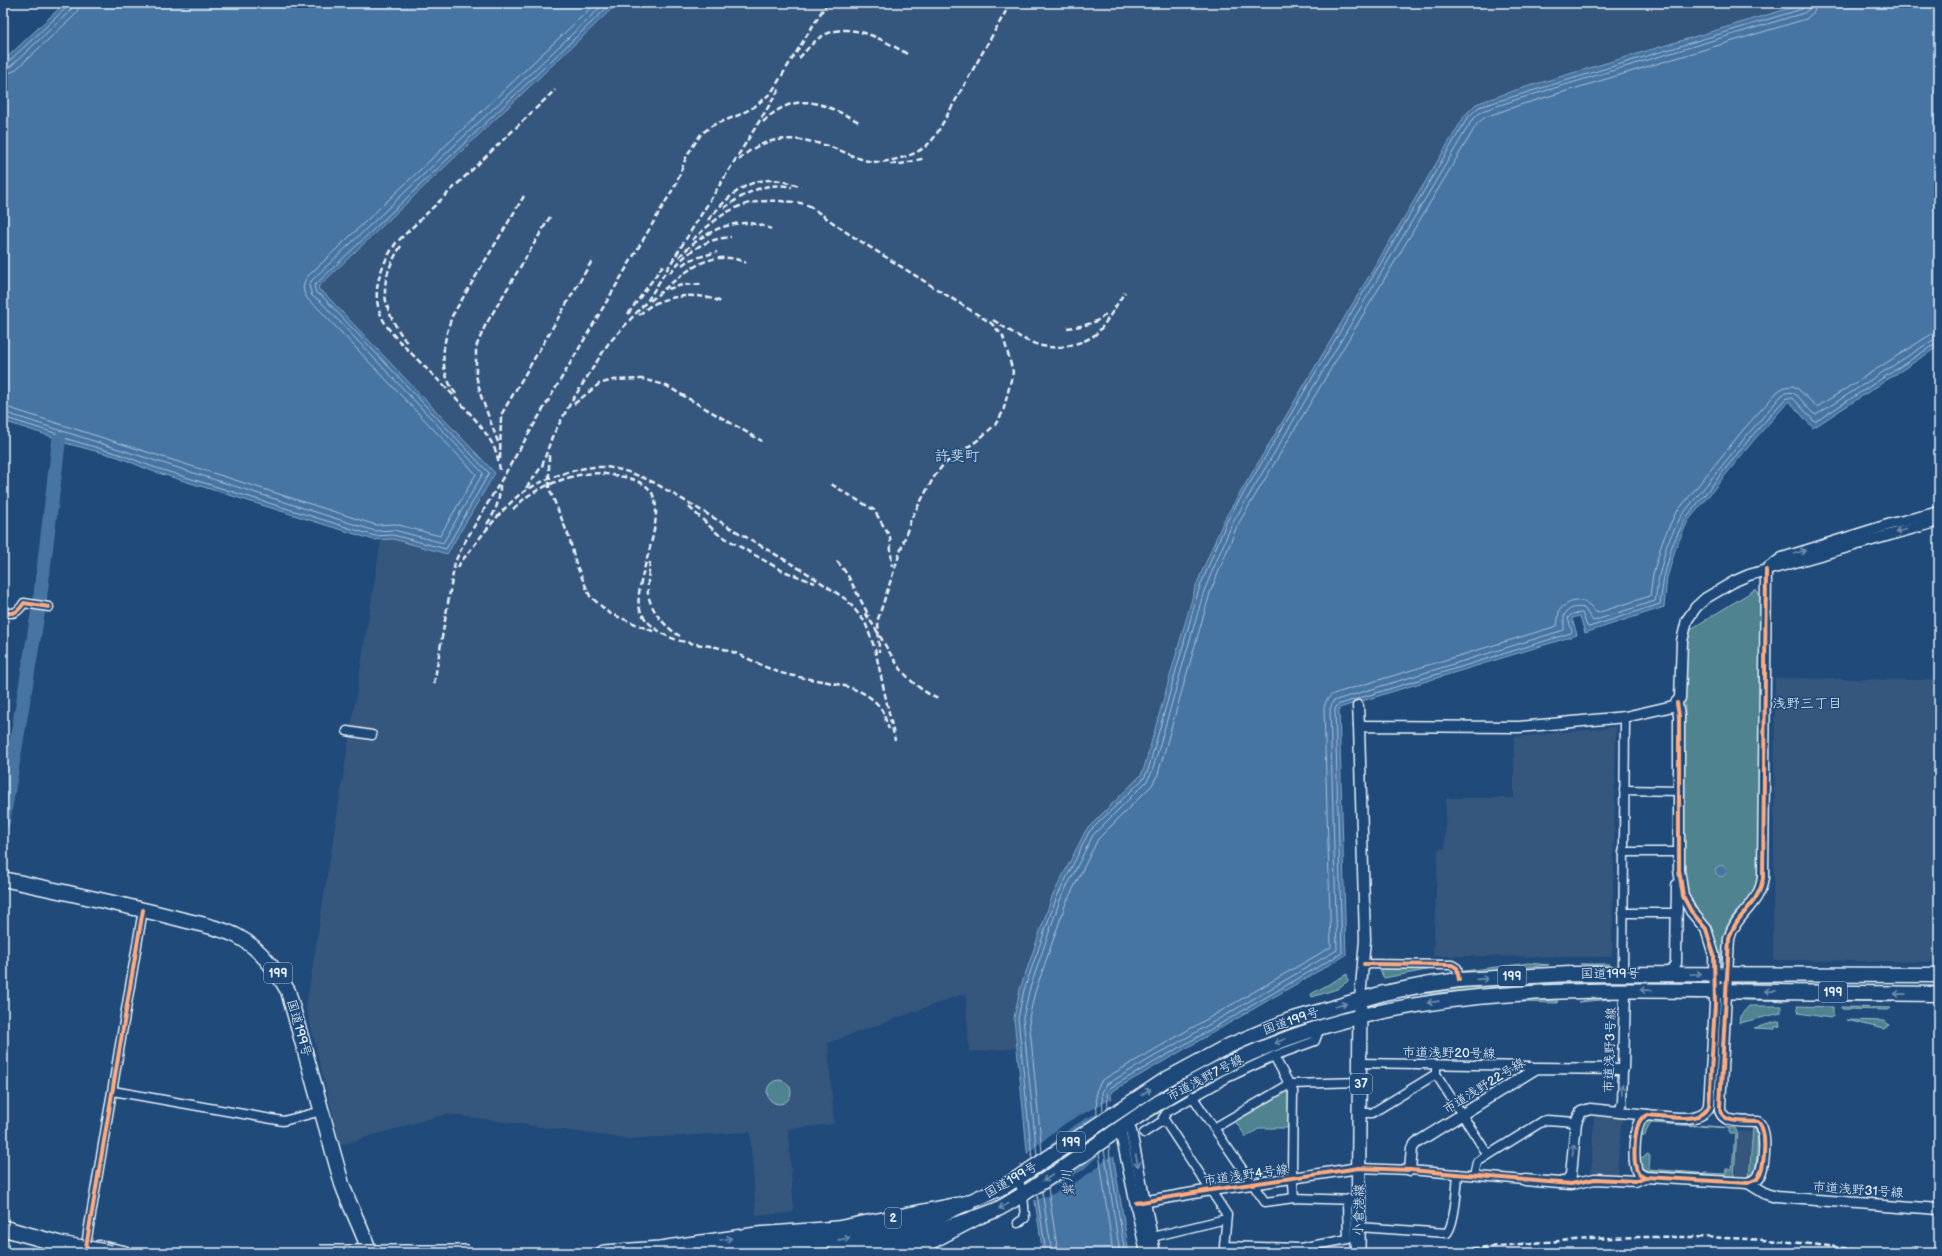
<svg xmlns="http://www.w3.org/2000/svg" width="1942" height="1256" font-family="'Balsamiq Sans','Klee One',sans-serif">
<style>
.built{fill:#34567d}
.green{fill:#4f8390;stroke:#9cbac4}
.water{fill:#4775a3;stroke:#87a7c5}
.pier{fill:#1f4a7a;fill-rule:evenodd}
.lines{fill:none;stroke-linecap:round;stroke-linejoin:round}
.shore{stroke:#a8bfd6;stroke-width:1}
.river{stroke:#4775a3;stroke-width:14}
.minor-casing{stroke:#e8f1f8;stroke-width:11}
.tertiary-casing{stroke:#e8f1f8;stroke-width:13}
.primary-casing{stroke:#e8f1f8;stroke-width:16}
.trunk-casing{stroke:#e8f1f8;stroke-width:17}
.motorway-casing{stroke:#e8f1f8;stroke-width:18}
.minor{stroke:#1f4a7a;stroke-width:8}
.tertiary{stroke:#1f4a7a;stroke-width:10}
.primary{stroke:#1f4a7a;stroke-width:13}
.trunk{stroke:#1f4a7a;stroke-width:14}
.motorway{stroke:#1f4a7a;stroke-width:15}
.rail{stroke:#e8f1f8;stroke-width:2.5;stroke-dasharray:6 3;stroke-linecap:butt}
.motorway-bridge-casing{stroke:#e8f1f8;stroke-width:18;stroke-linecap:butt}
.motorway-bridge{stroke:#1f4a7a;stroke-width:15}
.cycleway-casing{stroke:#1f4a7a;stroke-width:6}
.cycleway{stroke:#ffac80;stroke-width:4}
.oneway{stroke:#6f8dac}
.labels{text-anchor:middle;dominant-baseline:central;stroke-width:3;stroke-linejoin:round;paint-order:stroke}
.shield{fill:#1f4a7a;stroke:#acbfd2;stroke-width:1}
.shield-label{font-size:12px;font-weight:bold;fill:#e8f1f8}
.street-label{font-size:13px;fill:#e8f1f8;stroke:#1f4a7a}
.neighbourhood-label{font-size:14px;fill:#e8f1f8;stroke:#1f4a7a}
.water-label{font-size:14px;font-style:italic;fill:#d0deeb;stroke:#1f4a7a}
.quarter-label{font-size:15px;fill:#e8f1f8;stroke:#1f4a7a}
</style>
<rect width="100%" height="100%" fill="#1f4a7a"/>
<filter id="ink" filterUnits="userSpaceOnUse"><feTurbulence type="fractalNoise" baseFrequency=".025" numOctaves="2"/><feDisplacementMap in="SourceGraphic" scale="8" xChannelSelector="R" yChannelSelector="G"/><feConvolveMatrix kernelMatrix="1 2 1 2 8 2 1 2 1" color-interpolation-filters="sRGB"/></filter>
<g filter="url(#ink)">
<g class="built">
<polygon points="618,3 1807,3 1516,90 1224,520 1195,588 1144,768 1141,775 1086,830 1052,897 1020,989 1014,1018 1018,1048 969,1052 966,993 828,1043 834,1124 788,1129 794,1212 756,1216 750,1132 628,1139 446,1114 340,1145 306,1007 381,540 393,539 447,554 495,473 324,293 319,290 318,287"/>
<polygon points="1775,678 1939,680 1939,962 1773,960"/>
<polygon points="1616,727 1612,957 1433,956 1438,849 1445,849 1446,798 1514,798 1514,737"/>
<polygon points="1598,1112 1625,1114 1621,1125 1617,1176 1591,1175 1594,1115"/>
<polygon points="1738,1131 1752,1132 1748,1177 1735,1176"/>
</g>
<g class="green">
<path d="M1756,589L1760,596L1761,606L1758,882C1753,898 1742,905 1732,917C1723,930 1722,945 1722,960H1717L1693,907L1682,879L1686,650L1691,629Z"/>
<polygon points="1529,963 1549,965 1470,973 1464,971"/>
<polygon points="1580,964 1609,964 1609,967"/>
<polygon points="1378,967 1437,968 1384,978"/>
<polygon points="1347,974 1348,981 1337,989 1312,997 1311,994"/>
<polygon points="1451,974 1450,975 1387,986 1387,984"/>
<path d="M1589,980L1700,985H1562L1421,994L1389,999C1455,986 1522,983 1589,980Z"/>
<polygon points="1637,996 1699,997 1699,999 1637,998"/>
<polygon points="1597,997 1612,997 1612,999 1578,1002"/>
<polygon points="1742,997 1788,998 1788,1001 1742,1000"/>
<polygon points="1519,999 1558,1001 1558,1003 1519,1002"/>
<polygon points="1841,999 1892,1000 1892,1002 1841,1001"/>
<polygon points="1749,1006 1781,1006 1781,1013 1739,1023 1740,1016"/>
<polygon points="1797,1006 1833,1007 1833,1016 1830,1018 1799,1013"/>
<polygon points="1841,1007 1891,1008 1888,1010 1842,1009"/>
<path d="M1339,1015L1132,1112L1131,1110C1193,1065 1266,1038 1339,1015Z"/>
<polygon points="1847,1020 1885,1021 1889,1025 1884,1029"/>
<polygon points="1780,1021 1781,1026 1775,1027 1775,1029 1754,1028"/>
<polygon points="1306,1040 1209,1084 1208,1084 1208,1082 1268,1053"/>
<circle cx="779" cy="1092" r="12"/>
<polygon points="1196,1089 1195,1091 1139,1125 1162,1109"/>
<polygon points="1287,1090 1290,1091 1289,1128 1260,1128 1246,1137 1235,1121"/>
<polygon points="1647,1120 1673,1120 1683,1124 1735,1128 1737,1132 1734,1177 1704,1176 1704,1173 1726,1174 1727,1169 1732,1169 1735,1134 1729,1134 1729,1128 1650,1123 1646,1131 1645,1136 1640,1134 1640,1128"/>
<polygon points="1753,1127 1757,1131 1758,1135 1756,1169 1755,1174 1749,1178"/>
<polygon points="1648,1154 1650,1156 1649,1169 1700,1173 1699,1176 1693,1174 1644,1170 1640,1166 1639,1159"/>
</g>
<g class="water">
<polygon points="65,3 618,3 318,287 319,290 324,293 495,473 447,554 393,539 374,540 152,471 118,457 65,443 56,438 3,421 3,61"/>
<polygon points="1807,3 1939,3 1939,346 1813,428 1789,401 1754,440 1688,521 1676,547 1667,578 1664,607 1585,633 1580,616 1572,618 1577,635 1339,708 1346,955 1111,1092 1114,1160 1129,1253 1043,1253 1027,1150 1014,1018 1020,989 1052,897 1086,830 1141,775 1144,768 1195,588 1224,520 1465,115 1476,104 1516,90"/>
<circle cx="1721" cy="871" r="5.5"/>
</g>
<path class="pier" d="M1112,1099L1116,1157L1110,1156L1094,1170L1070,1186L1053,1194L1032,1201L1026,1155L1041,1142L1067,1122ZM1104,1110L1105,1111L1037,1156L1069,1129L1083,1120ZM1107,1147L1083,1170L1056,1185L1039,1192Z"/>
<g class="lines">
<g class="shore">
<polyline points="3,64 7,63 66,8 68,3"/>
<polyline points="3,69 10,67 70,11 73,3"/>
<polyline points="3,75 14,71 74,16 78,10 79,3"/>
<path d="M3,406L376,525L395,524L440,536L476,474L315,305C304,299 299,286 308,276L596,3"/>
<polyline points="3,412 375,531 394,530 443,543 483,473 319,300 312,296 309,285 312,280 605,3"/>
<polyline points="3,417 58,434 67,439 119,454 153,467 375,536 393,535 446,549 489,473 322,296 316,293 314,286 612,3"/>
<polyline points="1108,1108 1107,1092 1110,1088 1342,953 1335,709 1337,705 1571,633 1572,631 1568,618 1572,614 1582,613 1587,626 1589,627 1660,604 1664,577 1672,546 1685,519 1751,437 1786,398 1793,398 1815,422 1935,344 1939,343"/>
<path d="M1103,1112L1102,1092L1107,1084L1337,950L1330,709L1333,701L1564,630V616C1567,608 1576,606 1584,608L1593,621L1655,601L1659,576L1667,544L1681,516L1748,434L1782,395C1797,384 1805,410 1816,415L1933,340L1939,338"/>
<path d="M1097,1115L1096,1091L1102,1080L1331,947L1324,709C1325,701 1328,696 1336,693L1557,626L1559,611C1564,603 1579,597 1588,604C1592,606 1594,611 1597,613L1650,596L1653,574L1662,542L1675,514L1743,430L1778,391L1785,387L1793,386L1798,389L1817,407L1930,335L1939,332"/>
<polyline points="1109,1146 1110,1160 1125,1253"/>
<polyline points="1104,1149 1120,1253"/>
<polyline points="1042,1152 1029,1018 1035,992 1066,903 1098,839 1152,785 1158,774 1210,593 1237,526 1477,124 1485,117 1520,105 1806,19 1814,12 1816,3"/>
<polyline points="1099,1153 1113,1253"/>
<polyline points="1037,1156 1023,1018 1029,991 1060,900 1093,835 1147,781 1152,772 1204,591 1232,524 1472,120 1482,111 1518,99 1804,13 1809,9 1810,3"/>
<polyline points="1032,1159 1018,1018 1024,990 1056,899 1089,832 1144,778 1148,770 1199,589 1227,521 1468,117 1479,107 1802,9 1805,3"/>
<polyline points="1048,1188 1058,1253"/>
<polyline points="1042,1191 1052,1253"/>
<polyline points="1037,1194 1046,1253"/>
</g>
<g class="river">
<polyline points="40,598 59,440"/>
<polyline points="3,822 38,612"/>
</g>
<defs>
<g id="minor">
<path d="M3,612C14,615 18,612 24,603L49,607"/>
<polyline points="347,731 372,735"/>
<polyline points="1624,790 1679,791"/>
<polyline points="1623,852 1679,852"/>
<polyline points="1623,913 1677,913"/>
<polyline points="1364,964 1452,965 1457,968 1459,980"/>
<polyline points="1623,973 1625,717"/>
<polyline points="1320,1027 1315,1041 1274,1056 1227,1078 1167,1112 1163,1118 1227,1215 1224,1246 1300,1248 1348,1239 1347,1203 1349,1199"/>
<polyline points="1274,1056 1293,1091 1292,1169 1294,1198"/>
<polyline points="1360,1063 1530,1066 1537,1068"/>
<polyline points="1436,1065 1436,1074 1488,1155"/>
<polyline points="113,1091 283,1121 322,1111"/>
<polyline points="1192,1096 1265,1202 1294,1198 1354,1200"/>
<polyline points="1618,1111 1622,1103 1623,1069"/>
<polyline points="1360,1113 1372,1113 1436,1074"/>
<polyline points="1214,1128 1290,1084 1361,1082"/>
<polyline points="1144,1133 1164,1120"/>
<polyline points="1359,1168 1410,1170 1525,1180"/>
<polyline points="1474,1175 1477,1162 1543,1121 1547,1120 1576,1122"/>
<polyline points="1018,1223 1025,1218 1023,1194 1018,1178"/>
<path d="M1358,1227L1447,1233C1455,1224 1457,1187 1458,1174"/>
<polyline points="1152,1237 1226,1219"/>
<polyline points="85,1250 143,910"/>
</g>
<g id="tertiary">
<polyline points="1768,568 1782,558 1891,524 1939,512"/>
<path d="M1677,703L1679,716V870L1683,896L1691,911L1706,929L1714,955L1715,1004L1709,1106C1702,1125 1664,1116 1648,1115L1642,1118C1634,1126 1632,1163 1638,1173L1645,1177L1748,1183L1757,1179C1765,1169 1768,1131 1758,1122C1746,1121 1719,1125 1720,1106L1729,939C1735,914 1759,906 1763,878L1766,570"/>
<polyline points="1358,706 1359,726"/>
<polyline points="1665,974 1672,970 1676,963 1677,885"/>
<polyline points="1360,999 1365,940 1359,726 1519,727 1625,717 1673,706 1680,698 1682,641 1687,620 1696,607 1706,598 1735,581 1749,575 1939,521"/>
<polyline points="1127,1124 1131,1131 1155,1253"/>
<polyline points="1120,1129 1146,1253"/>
<polyline points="1410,1170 1412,1148 1416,1143 1537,1068 1623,1069 1625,990"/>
<polyline points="1525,1180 1571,1184 1595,1179 1635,1181 1645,1177"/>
<polyline points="1560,1183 1567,1180 1571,1175 1576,1122 1581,1112 1590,1109 1648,1115"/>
<polyline points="1748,1183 1766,1194 1776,1197 1939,1209"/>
<polyline points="1136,1203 1211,1190 1359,1168"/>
</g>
<polyline id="primary" points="1358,1253 1360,999"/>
<g id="trunk">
<path d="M3,879C59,891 116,903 172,917C193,923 217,926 237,936C260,948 275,969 288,991L342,1184C350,1207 362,1229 370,1253"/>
<polyline points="99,1248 124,1253"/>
<polyline points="694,1253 845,1239 885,1231 940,1215 1007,1185 1165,1080 1226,1047 1287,1021 1384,993 1424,985 1459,980 1570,974 1939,975"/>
<path d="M835,1253C868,1249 899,1241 932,1231C954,1225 976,1219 998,1209C1015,1200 1031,1189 1048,1178C1074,1161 1099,1143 1125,1125C1169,1094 1217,1067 1268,1046C1405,990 1553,989 1699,991C1779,992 1859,993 1939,994"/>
</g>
<g id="motorway">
<polyline points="3,1245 35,1253"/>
<polyline points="604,1253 660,1249 757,1235 837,1229 969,1203"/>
<polyline points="889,1253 929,1242 975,1218"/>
</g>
</defs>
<use href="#minor" class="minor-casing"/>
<use href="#tertiary" class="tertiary-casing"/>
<use href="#primary" class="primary-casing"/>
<use href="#trunk" class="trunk-casing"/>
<use href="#motorway" class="motorway-casing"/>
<use href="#minor" class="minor"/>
<use href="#tertiary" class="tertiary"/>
<use href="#primary" class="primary"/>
<use href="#trunk" class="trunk"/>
<use href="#motorway" class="motorway"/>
<g class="rail">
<path d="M799,58C806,51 812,43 819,38C849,18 883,40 909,55"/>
<path d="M763,122C798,88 824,104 861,123"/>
<path d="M739,160C767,131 804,137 839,150C851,155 864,162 877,162C885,162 893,160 901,158C916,154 928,147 936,135L1006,11"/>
<polyline points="890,164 901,164 925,158"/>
<polyline points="808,205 849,234 991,323 1003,336 1013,372 1003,412 995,425 978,440 943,465 934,477 911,519 878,619 879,652"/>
<path d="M724,208C746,193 765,181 792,187"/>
<path d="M708,220C735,188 758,169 801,187"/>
<path d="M692,240C723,213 738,199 781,201C791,202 803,202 811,207"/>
<path d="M401,246C376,285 382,308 407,343"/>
<path d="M679,257C702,232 738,213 771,229"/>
<polyline points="682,265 689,260 717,252"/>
<path d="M670,273C686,252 704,239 731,237"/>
<polyline points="668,289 682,285 702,284"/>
<path d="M650,301C677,280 708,244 746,263"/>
<polyline points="628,314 664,264"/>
<path d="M639,315C644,311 649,306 654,304C673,294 702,293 721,302"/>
<path d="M993,320C1023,339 1041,355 1078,343C1085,341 1094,337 1099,331C1109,319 1116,305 1125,292"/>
<path d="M1067,328C1083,326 1097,324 1108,312"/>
<path d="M456,394C437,369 443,343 452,316L524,196"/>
<polyline points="574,404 599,384 613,380 642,379 665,385 762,441"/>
<polyline points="498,442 481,396 476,375 476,347 485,326 550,217"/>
<polyline points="549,455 549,488 569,537 576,564 590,596 609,613 655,632"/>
<polyline points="500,459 501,415 593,259"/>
<path d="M500,470C499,464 498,458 496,452C485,422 436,379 413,355C398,340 383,327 378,306C373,284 384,260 396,243L555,90"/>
<polyline points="831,484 874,510 890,537 892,566"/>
<polyline points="526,488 542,466 552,437 570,404 608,344 648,300 780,88"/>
<polyline points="689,507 718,534 781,570 815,583"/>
<path d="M513,509C519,504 525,497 531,494C551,482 583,470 606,474C620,476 635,478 646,486C674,508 634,576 639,606C642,620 655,629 667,636C683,644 703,644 720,648C741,653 758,665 778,672C808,682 863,680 881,709C885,715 886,723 889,729"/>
<path d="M487,524C496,512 500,499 500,485"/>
<polyline points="837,561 847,574 869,616"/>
<path d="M650,562C649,572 647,585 648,594C651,611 666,628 680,636"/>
<path d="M458,568L460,563C478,541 497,514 518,496C528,488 541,482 553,477C595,462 613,464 653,482L807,573L847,600L865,622L875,649L895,740"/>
<path d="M865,613C891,649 896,679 940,700"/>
<polyline points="434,684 455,562 463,545 676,184 687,155 701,134 713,125 739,115 754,107 771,93 827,3"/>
<path d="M1419,1253C1494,1247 1570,1238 1646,1237C1722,1236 1799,1240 1875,1253"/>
</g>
<defs>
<g id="motorway-bridge">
<polyline points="3,1228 60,1244 111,1253"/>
<polyline points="320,1253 469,1253"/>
</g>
</defs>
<use href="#motorway-bridge" class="motorway-bridge-casing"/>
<use href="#motorway-bridge" class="motorway-bridge"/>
<defs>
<g id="cycleway">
<path d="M3,612C14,615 18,612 24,603L49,607"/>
<path d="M1677,703L1679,716V870L1683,896L1691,911L1706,929L1714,955L1715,1004L1709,1106C1702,1125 1664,1116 1648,1115L1642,1118C1634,1126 1632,1163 1638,1173L1645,1177L1748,1183L1757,1179C1765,1169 1768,1131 1758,1122C1746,1121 1719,1125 1720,1106L1729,939C1735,914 1759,906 1763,878L1766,570"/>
<polyline points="1364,964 1452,965 1457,968 1459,980"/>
<polyline points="1136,1203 1211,1190 1359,1168 1410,1170 1571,1184 1595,1179 1635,1181 1645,1177"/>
<polyline points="85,1253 143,910"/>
</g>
</defs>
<use href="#cycleway" class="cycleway-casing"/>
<use href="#cycleway" class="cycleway"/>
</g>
<defs><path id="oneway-shaft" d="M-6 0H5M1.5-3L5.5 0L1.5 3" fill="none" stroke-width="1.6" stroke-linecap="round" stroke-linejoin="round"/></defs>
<g class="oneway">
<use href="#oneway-shaft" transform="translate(1901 531) rotate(164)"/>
<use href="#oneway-shaft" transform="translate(1800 552) rotate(-17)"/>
<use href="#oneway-shaft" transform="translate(1696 974)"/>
<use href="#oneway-shaft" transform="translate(1482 979) rotate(-4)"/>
<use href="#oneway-shaft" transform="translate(1646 990) rotate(-179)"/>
<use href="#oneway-shaft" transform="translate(1770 991) rotate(-179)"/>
<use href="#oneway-shaft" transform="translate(1900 994) rotate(-179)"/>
<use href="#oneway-shaft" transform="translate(1433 1002) rotate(172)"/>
<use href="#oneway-shaft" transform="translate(1341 1005) rotate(-16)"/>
<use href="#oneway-shaft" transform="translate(1280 1041) rotate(159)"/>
<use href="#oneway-shaft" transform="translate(1622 1090) rotate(-88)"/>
<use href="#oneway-shaft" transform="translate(1146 1092) rotate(-33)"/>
<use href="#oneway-shaft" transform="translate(1573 1150) rotate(-85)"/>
<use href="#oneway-shaft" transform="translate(1137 1161) rotate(78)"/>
<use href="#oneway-shaft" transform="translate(1048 1178) rotate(147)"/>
<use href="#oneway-shaft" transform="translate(1004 1206) rotate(153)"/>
<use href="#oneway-shaft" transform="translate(726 1239) rotate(-9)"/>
<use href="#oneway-shaft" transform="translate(844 1239) rotate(-8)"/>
</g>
</g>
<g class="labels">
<g class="shield">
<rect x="264" y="963" width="28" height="20" rx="3"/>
<rect x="1498" y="966" width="28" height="20" rx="3"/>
<rect x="1819" y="982" width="28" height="20" rx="3"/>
<rect x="1350" y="1074" width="22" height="20" rx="3"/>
<rect x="1057" y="1132" width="28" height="20" rx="3"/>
<rect x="885" y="1208" width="16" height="20" rx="3"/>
</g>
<g class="shield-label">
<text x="278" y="973">199</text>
<text x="1512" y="976">199</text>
<text x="1833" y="992">199</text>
<text x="1361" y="1084">37</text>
<text x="1071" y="1142">199</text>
<text x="893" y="1218">2</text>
</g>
<g class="street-label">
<text x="1610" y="974">国道199号</text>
<text transform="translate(1291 1021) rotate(-19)">国道199号</text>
<text transform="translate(299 1028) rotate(74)">国道199号</text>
<text transform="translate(1610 1050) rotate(-88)">市道浅野3号線</text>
<text transform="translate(1449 1053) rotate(1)">市道浅野20号線</text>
<text transform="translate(1205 1078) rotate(-28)">市道浅野7号線</text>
<text transform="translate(1484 1086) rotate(-32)">市道浅野22号線</text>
<text transform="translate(1246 1175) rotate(-8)">市道浅野4号線</text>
<text transform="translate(1011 1180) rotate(-30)">国道199号</text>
<text transform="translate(1858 1190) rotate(4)">市道浅野31号線</text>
<text transform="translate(1359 1210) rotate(-89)">小倉港線</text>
</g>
<g class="neighbourhood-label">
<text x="1807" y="703">浅野三丁目</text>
</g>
<g class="water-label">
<text transform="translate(1068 1183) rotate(-96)">紫川</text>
</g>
<g class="quarter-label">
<text x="957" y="456">許斐町</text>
</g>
</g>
<rect width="1942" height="1256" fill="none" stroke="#1f4a7a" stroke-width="16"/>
<rect x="8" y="8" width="1926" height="1240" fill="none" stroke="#e8f1f8" stroke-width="1.5" filter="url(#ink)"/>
</svg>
